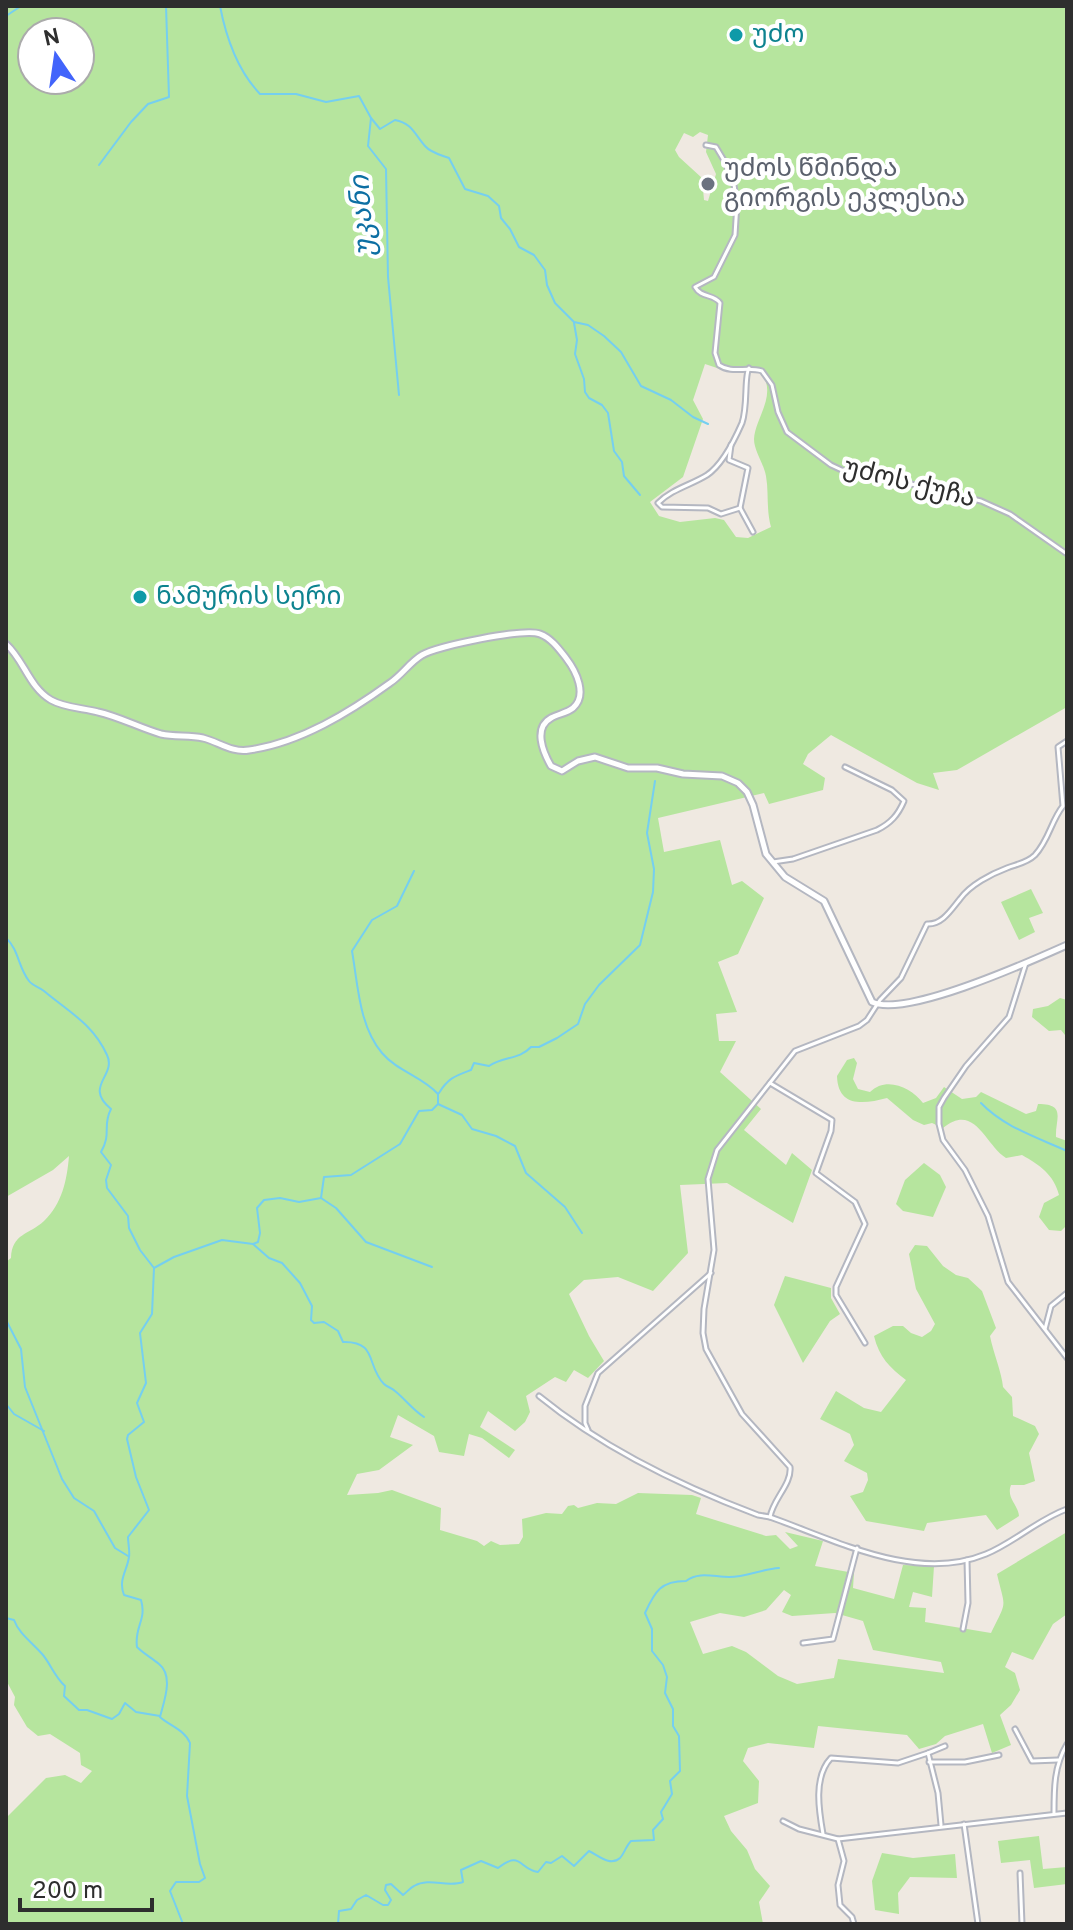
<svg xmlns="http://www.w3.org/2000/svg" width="1073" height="1930" font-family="Overpass,'Noto Sans Georgian',sans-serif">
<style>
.green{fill:#b6e59e;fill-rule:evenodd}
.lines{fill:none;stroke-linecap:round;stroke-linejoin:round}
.stream{stroke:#75cff0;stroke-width:2}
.street-casing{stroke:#b4b7c1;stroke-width:7}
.secondary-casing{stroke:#b4b7c1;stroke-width:9}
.street{stroke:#fff;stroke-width:3}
.secondary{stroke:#fff;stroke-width:5}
.culture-dot{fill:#0f9aa8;stroke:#fff;stroke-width:3}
.worship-dot{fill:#6b7280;stroke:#fff;stroke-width:3}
.labels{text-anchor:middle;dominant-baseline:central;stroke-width:8;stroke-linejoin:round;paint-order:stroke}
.culture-label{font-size:26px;fill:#0d838f;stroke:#fff;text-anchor:start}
.worship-label{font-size:26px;fill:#5b616d;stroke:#fff;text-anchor:start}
.street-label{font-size:26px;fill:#2e2e2e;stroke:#fff}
.water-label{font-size:28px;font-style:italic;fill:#0d6fa3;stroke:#fff}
</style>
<rect width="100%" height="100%" fill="#efe9e1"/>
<g class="green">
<path d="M6,6H1067V707L957,770L933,773L939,790L917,783L831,735L808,754L803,764L825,778L823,790L769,804L764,793L658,818L664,852L720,840L732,885L742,881L764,898L738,954L718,962L737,1012L716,1014L719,1041H736L720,1072L761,1109L744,1130L786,1165L792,1153L812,1170L793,1223L727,1183L680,1185L688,1253L653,1291L618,1277L584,1280L569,1294L589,1336L604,1361L588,1378L574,1370L566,1382L555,1377L526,1396L530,1412L525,1422L515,1431L488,1411L480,1427L515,1450L509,1458L482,1438L469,1434L464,1456L439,1452L434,1436L398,1415L390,1437L413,1445L379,1470L357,1474L347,1495L378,1493L392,1490L441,1508L440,1530L477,1541L484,1546L491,1541L500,1545L519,1544L523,1537L522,1519L546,1513L562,1514L568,1506L574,1505L578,1508L597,1503L616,1504L638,1493L692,1495L701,1498L696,1514L766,1536L776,1535L790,1549L798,1546L785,1532L823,1541L815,1566L854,1573L853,1588L894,1599L903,1565L934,1566L932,1597L913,1592L909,1607L926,1608L925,1622L991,1633C1008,1599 1005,1609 997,1574L1067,1532V1614L1053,1624L1033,1660L1012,1652L1005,1667L1015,1673L1020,1690L1011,1705L1000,1715L1011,1745L992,1753L983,1724L945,1736L936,1744L919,1749L907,1735L818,1726L814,1748L768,1743L748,1748L743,1761L759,1781L758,1803L724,1816L731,1831L747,1850L755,1869L770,1886L759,1902L763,1924H6V1818L46,1778L65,1775L81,1783L92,1771L81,1765L80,1753L50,1734L38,1736L27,1727L14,1705L15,1697L6,1680V1262L11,1258C12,1233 29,1235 44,1221C62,1204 67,1180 69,1156L53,1170L6,1197ZM32,32H80V80H32ZM700,132L708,135L706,152L716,174L708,201L704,200L702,178L679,157L675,150L684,133L693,137ZM705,364L729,372H761C778,395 755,418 754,439C754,451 764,464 766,476C769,493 766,509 771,527L748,538L736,537L724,520L715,518L680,522L659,516L650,502L683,477L703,419L693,400ZM784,1590L791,1595L782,1612L792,1616L835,1613L863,1621L873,1650L941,1662L944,1673L838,1659L834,1678L797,1684L778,1676L746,1652L732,1646L703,1654L690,1622L720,1613L744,1617L766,1610Z"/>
<polygon points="1031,889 1043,913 1029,918 1035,932 1019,940 1001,902"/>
<polygon points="1060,998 1067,1000 1067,1034 1065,1035 1061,1030 1049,1031 1032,1017 1033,1009 1048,1006"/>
<path d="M854,1058L857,1063L853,1079L858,1089L870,1092C886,1076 911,1087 923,1103L936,1098L944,1087L962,1099L976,1097L981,1092L1026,1114L1036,1111L1038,1104C1067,1104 1055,1119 1056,1137L1067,1141V1225L1061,1231L1049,1230L1039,1217L1044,1203L1059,1195C1054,1175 1040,1165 1022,1155L1006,1158C985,1145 975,1102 943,1128L932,1123L924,1125L913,1120L887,1098C864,1104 838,1108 837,1076L847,1060Z"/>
<polygon points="924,1163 940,1175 946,1187 933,1217 903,1211 896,1204 905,1180"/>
<path d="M915,1245L927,1246L943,1266L956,1275L968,1278L982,1291L996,1328L990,1336C993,1352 1002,1373 1003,1387L1012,1397L1013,1416L1035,1426L1039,1434L1029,1453L1035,1481L1024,1485H1011C1006,1498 1018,1504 1019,1516L997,1530L986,1515L927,1523L924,1531L866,1521L850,1496L863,1492L868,1480L867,1473L844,1461L854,1445L850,1434L820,1419L836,1391L864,1408L881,1412L906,1380C890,1368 879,1357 874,1336L893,1326H903L911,1333L922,1337L931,1331L935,1324L916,1289L909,1254Z"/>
<polygon points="785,1276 831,1288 831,1298 840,1314 830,1321 803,1363 774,1305"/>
<polygon points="1039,1836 1043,1869 1067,1867 1067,1884 1034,1888 1030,1860 1001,1863 998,1841"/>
<polygon points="882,1853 913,1858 955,1854 957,1878 910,1877 898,1893 899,1914 875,1910 872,1881"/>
</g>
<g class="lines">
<g class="stream">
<path d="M220,6C226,37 238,71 260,94H296L326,102L359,96L371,118L368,146L386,169L388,277L399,395"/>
<polyline points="6,16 21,6"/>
<path d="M371,118L380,129L395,120C412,123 415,135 425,146C431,153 441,155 449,158L465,189L488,196L499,206L501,218L510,229L519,247L534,255L545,270L547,285L555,303L574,322L588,325L604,336L621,352L641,386L671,400L693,417L708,424"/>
<polyline points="99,165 131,122 148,104 169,97 166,6"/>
<polyline points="574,323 577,340 575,354 584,379 585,392 589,398 602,405 608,413 614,451 622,462 624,476 640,495"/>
<path d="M6,938C19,950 18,967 29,981C33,986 39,987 44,991C69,1012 93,1024 107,1055C117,1076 83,1086 111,1109C102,1126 112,1133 101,1152L111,1165L106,1180L107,1188L128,1216L129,1228L140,1250L154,1268"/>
<path d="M439,1093C448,1078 455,1076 471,1070L474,1063L489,1066C503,1056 519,1060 531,1047H539L557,1038L578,1024L585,1004L599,985L640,945L653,892L654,869L647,833L655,781"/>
<path d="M981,1103C1004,1127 1036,1137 1067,1151"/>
<polyline points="438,1104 462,1115 472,1129 496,1136 515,1146 526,1173 565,1207 582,1233"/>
<polyline points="321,1198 336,1208 366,1242 432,1267"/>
<path d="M253,1244L269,1258L282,1263L300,1283L312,1306L311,1320L314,1323L324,1322L338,1331L343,1342C378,1341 366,1366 384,1384C387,1387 392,1388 395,1391C406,1400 412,1409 424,1417"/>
<polyline points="6,1320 21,1349 25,1387 62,1479 74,1498 94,1511 115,1548 128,1556"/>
<polyline points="6,1404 14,1414 44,1431"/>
<path d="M6,1618L14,1620C19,1634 33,1643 43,1655C51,1665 55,1677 65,1686L64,1696L79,1710H87L112,1719L119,1714L125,1703L136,1712L160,1716"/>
<path d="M183,1924L170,1891L176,1882H199L205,1878L200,1864L187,1796L190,1743C185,1730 170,1726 160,1717C164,1701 174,1676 159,1664C152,1658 144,1654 137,1647C134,1627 147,1620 141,1600L124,1595C118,1580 127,1571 129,1557C130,1551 128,1543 128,1537L149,1510L136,1477L127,1439L128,1435L144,1422L137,1403L146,1383L140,1333L152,1314L154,1268L174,1257L222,1240L253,1244L258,1242L260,1233L257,1208L264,1200L280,1198L299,1202L321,1198L324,1177L351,1175L400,1144L419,1111L432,1110L438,1104V1094C423,1077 397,1071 382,1053C359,1026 358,985 352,951L372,920L397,906L414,871"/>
<polyline points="299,1924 305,1924"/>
<path d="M338,1924L339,1911L351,1909L357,1900L366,1895L383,1905H388L391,1900L385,1890L386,1885L391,1884L403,1895C407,1892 410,1888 414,1886C430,1877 447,1888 463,1882L461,1870L481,1861L498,1868C521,1850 519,1869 538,1872L546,1862L551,1863L562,1856L574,1866L589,1851C598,1855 610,1867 620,1858C624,1854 626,1846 631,1841L654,1840L653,1830L663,1819L661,1812L672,1794L670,1781L680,1771L679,1736L673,1726V1709L665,1693L667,1677L663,1665L652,1651V1629L645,1613C655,1591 661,1581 686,1581C699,1571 714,1577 729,1577C746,1577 762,1569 779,1568"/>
</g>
<defs>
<g id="street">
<path d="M706,145L716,147L725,162L734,185L737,203L735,235L714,277L695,287C701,298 714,294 720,303L715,353L719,365C732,374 747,366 762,371L772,385L778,412L787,432L831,465L846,472L870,474L981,501L1010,514L1067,554"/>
<polyline points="731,445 729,460 748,468 740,508 753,532"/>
<path d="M740,508L721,514L708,508L662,507L658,503C672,489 691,485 707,475C722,465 735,439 742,423C748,406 744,376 749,368"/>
<path d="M773,862L793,859L877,830C891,823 898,815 904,801L892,790L845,767"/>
<polyline points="1026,963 1009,1017 966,1066 944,1098 939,1107 939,1124 943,1140 965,1170 988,1216 1008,1282 1067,1358"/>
<polyline points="770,1083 832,1120 831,1131 816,1173 855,1202 865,1224 836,1287 836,1295 865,1343"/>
<polyline points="1045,1329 1051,1306 1067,1293"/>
<path d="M539,1396C604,1449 681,1486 758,1515L770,1517C835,1540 916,1583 986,1554C1015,1542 1037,1520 1067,1509"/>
<polyline points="588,1430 585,1423 585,1406 598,1373 711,1273"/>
<path d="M770,1517C773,1499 792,1484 790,1467L742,1414L706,1349L703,1333L704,1309L714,1250L708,1179L717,1150L795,1051L859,1026L867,1020L880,1000L901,978L927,924C942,925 951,910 960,899C970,885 991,874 1007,868C1017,864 1027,863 1035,855C1049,840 1051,821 1063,806L1058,747L1067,741"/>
<polyline points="963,1629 968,1603 967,1560"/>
<polyline points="803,1643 833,1639 857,1548"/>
<polyline points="1015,1729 1032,1761 1058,1760"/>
<polyline points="929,1762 965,1762 999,1755"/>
<path d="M1054,1813C1054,1788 1054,1766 1067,1744"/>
<polyline points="783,1821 799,1829 838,1839 1067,1813"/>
<polyline points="964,1824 978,1924"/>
<polyline points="941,1825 938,1793 928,1753 945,1746"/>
<path d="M823,1834C819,1811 813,1777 831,1758L898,1763L928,1753"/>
<polyline points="838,1839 844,1861 838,1885 840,1905 852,1917 854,1924"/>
<polyline points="1020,1873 1022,1924"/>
</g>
<path id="secondary" d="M6,644C24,660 29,687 51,700C65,708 83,708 98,712C120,717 140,728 161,734C175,737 189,735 203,738C219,742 232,753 249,750C300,743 350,712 390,683C402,675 410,662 422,655C437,646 524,628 540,634C551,638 559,649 566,658C576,671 588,695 573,708C567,713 558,714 551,718C533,728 543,752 551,766L562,771L578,761L595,757L628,768H657L683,774L722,776L738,783L747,792L753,805L766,854L785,877L824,901L872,1002C906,1018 1031,961 1067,945"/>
</defs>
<use href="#street" class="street-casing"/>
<use href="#secondary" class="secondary-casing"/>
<use href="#street" class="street"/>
<use href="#secondary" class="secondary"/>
</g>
<g class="culture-dot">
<circle cx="736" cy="35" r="8"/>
<circle cx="140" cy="597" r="8"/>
</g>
<circle class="worship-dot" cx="708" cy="184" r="8"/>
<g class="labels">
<g class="culture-label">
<text x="752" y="35">უძო</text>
<text x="156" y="597">ნამურის სერი</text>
</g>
<g class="worship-label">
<text x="724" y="169">უძოს წმინდა<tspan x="724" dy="30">გიორგის ეკლესია</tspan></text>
</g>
<g class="street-label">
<text transform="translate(909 484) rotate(14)">უძოს ქუჩა</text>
</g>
<g class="water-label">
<text transform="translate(364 216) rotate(-94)">უკანი</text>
</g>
</g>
<rect width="1073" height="1930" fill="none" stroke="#2e2e2e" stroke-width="16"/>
<g transform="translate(56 56) rotate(347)"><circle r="38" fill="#ffffff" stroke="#ababab" stroke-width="2"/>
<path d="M0-6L14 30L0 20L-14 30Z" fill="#4264fb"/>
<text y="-12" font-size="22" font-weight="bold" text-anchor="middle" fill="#2e2e2e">N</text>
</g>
<path d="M20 1898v12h132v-12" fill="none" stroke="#2e2e2e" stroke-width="4"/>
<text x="32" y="1898" font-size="24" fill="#2e2e2e" stroke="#ffffff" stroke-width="6" paint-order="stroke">200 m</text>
</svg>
